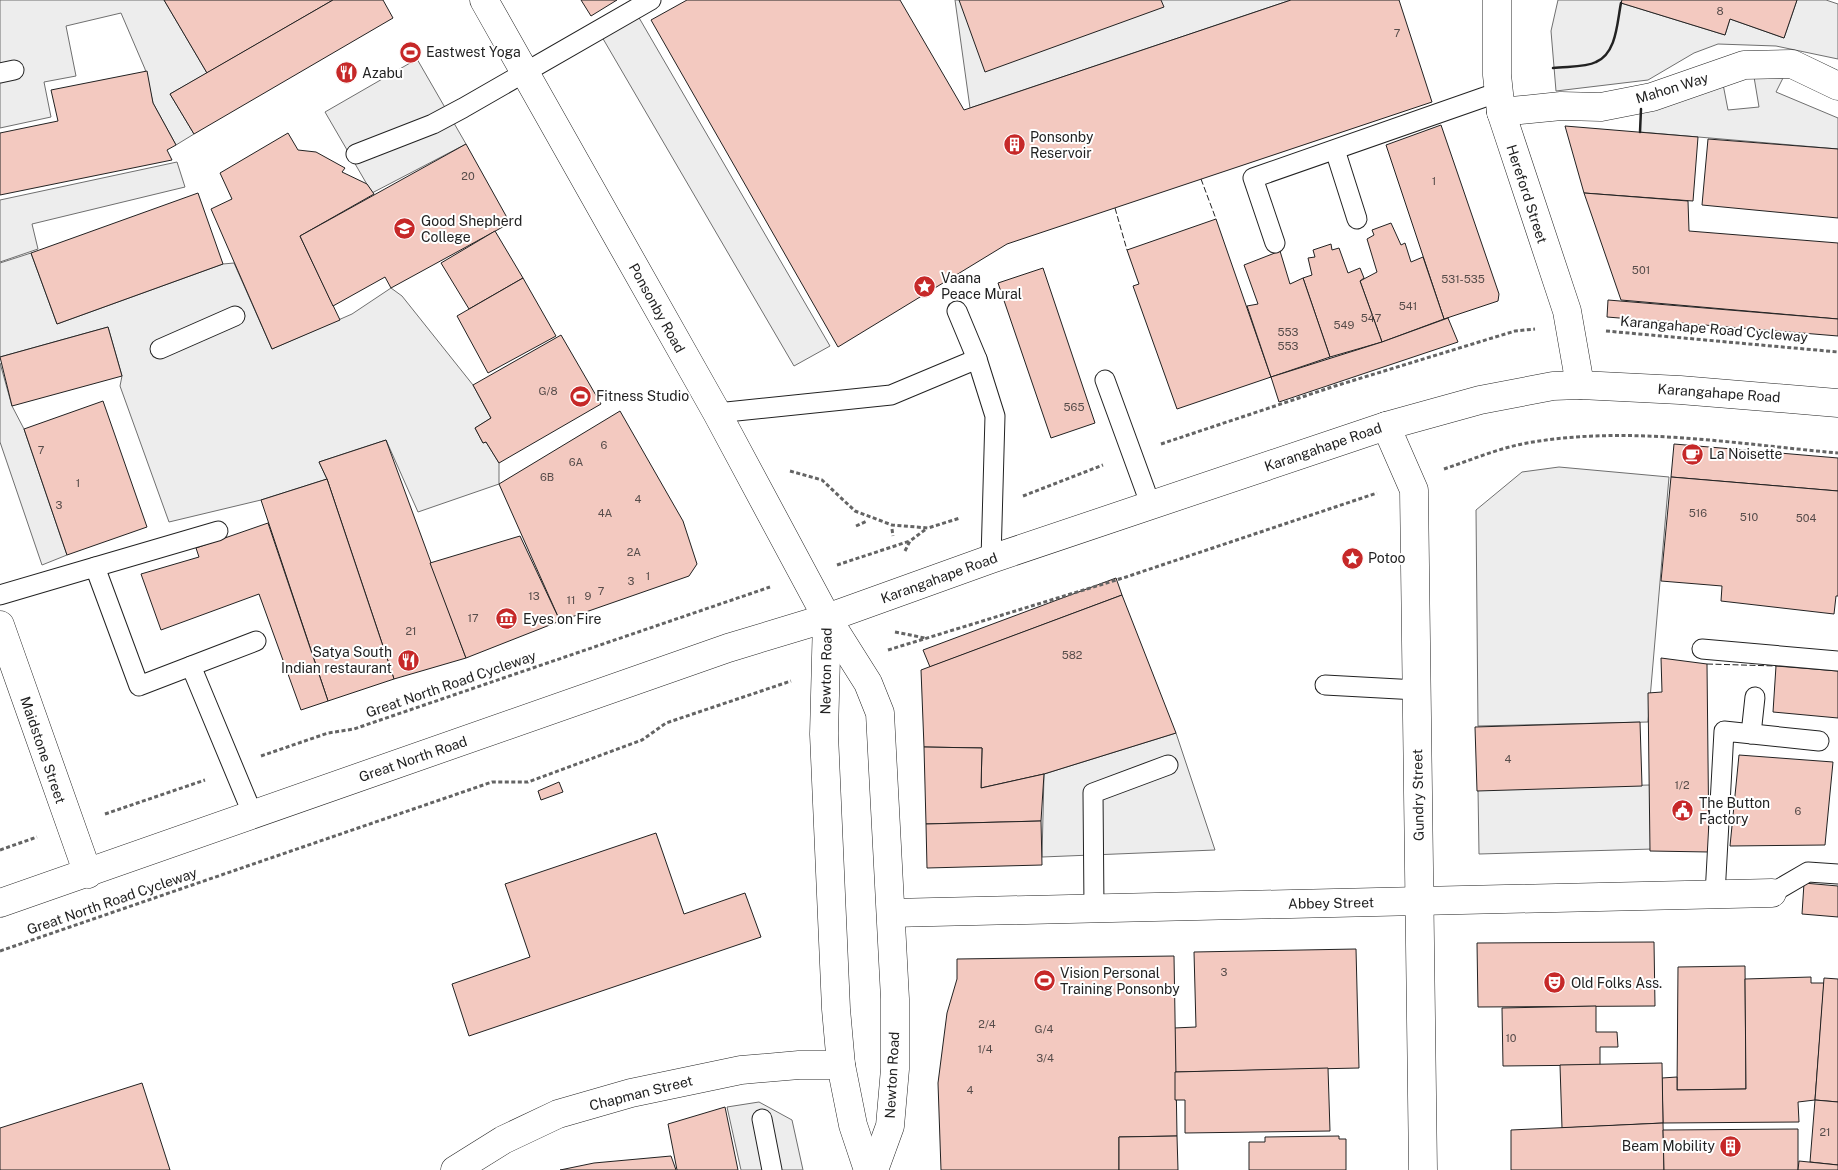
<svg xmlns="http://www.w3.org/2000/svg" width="1838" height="1170" font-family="'Public Sans',sans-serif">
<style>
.parking{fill:#ededed;stroke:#6f6f6f}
.building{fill:#f3c9c0;stroke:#222}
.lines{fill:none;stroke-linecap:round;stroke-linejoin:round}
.lane-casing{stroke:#222;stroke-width:21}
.street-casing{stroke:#222;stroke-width:29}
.secondary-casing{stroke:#222;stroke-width:29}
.primary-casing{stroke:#222;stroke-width:29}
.path{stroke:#646464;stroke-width:3;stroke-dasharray:4 2.5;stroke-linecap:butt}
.lane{stroke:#fff;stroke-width:19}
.street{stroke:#fff;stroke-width:28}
.secondary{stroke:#fff;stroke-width:28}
.primary{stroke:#fff;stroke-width:28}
.fence{stroke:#222;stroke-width:1;stroke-dasharray:6 2.5;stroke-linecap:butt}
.wall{stroke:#222;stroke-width:2.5}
.labels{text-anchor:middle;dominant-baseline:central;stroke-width:4;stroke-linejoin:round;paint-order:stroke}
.number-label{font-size:11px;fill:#564c4a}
.poi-label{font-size:14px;fill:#222;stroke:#fff;text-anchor:start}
.street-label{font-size:14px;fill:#222;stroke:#fff}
</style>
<rect width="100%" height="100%" fill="#fff"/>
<g class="parking">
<polygon points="0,0 164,0 207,73 170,94 194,134 176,145 153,103 145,69 121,13 66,26 76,76 44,82 51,117 0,128"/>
<polygon points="955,0 1291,0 970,108"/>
<polygon points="1558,0 1622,0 1621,3 1725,35 1730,19 1784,38 1797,0 1826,0 1838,4 1838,59 1776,46 1718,44 1694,53 1648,80 1556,91 1551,31"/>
<polygon points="638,16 830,346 794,366 602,37"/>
<polygon points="417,59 466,144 372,193 325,112"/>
<polygon points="1754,77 1783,78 1776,92 1838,118 1838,149 1640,132 1641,109 1723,84 1728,110 1759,107"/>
<polygon points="177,162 185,187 32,224 38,249 0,262 0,200"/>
<polygon points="31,253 57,324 223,264 234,263 272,349 352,314 391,288 402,296 473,385 491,418 475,428 483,443 486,442 499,463 499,484 418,512 386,440 319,462 327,479 261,500 169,522 120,386 122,376 108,327 0,357 0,263"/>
<polygon points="0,363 12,406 24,429 67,555 42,565 0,442"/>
<polygon points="1559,467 1669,477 1648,722 1478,726 1476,510 1522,472"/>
<polygon points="1176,733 1215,850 1042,857 1044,774"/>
<polygon points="1650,785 1653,849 1479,854 1478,789"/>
<polygon points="759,1102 792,1120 803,1170 741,1170 727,1107"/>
</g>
<g class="building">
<polygon points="164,0 333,0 207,73"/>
<polygon points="333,0 383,0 393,18 194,134 170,94"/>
<polygon points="581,0 617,0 591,16"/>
<polygon points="687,0 900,0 964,110 1291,0 1399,0 1432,102 1007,244 838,347 651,20"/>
<polygon points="959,0 1161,0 1164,7 985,72"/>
<polygon points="1622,0 1797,0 1784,38 1730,19 1725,35 1621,3"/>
<polygon points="147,71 153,103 176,145 167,150 172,160 0,195 0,133 58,121 51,90"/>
<polygon points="1441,125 1499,294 1498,301 1444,319 1386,145"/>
<polygon points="1565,126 1698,137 1693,201 1584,193"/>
<polygon points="288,133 298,150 316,152 345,168 342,172 367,184 374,194 300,236 340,320 272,349 211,209 232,199 220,173"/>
<polygon points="1708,139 1838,149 1838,218 1702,205"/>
<polygon points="466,144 510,223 391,288 385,277 333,306 300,236"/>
<polygon points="198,193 223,264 57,324 31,253"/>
<polygon points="1584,193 1688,201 1689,231 1838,243 1838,319 1621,300"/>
<polygon points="1216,219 1271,377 1177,409 1133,286 1139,284 1127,250"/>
<polygon points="1391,223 1401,245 1405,243 1411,262 1423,257 1444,319 1382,342 1360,281 1377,272 1367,239 1374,235 1372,230"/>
<polygon points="495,231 523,278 469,309 441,263"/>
<polygon points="1331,244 1332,250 1339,248 1348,273 1360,268 1364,278 1360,281 1382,342 1330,357 1303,278 1312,275 1308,258 1315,257 1313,250"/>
<polygon points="1280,251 1290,284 1303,278 1330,357 1271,377 1247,306 1258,304 1244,265"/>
<polygon points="1043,268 1095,423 1051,438 998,283"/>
<polygon points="523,278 556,336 488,373 457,316"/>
<polygon points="1608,300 1838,319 1838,336 1607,317"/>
<polygon points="1448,318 1458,342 1279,402 1271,377 1382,342"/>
<polygon points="108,327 122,376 12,406 0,357"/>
<polygon points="561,335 601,404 499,463 486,442 483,443 475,428 491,418 473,385"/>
<polygon points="103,401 147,527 67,555 24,429"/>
<polygon points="620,411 683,521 697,564 689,576 560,621 499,484"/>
<polygon points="386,440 466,658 394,679 327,479 319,462"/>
<polygon points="1674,444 1838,458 1838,491 1671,477"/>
<polygon points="1671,477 1838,491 1838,596 1836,596 1834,614 1721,601 1722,586 1661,581"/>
<polygon points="327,479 394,679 328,701 261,500"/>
<polygon points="268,523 328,701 301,710 259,594 161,630 141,574 199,557 196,548"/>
<polygon points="520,536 560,621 466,658 430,563"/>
<polygon points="1116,578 1122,595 930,667 923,650"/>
<polygon points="1122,595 1176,733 1044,774 981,788 982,748 924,747 921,670"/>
<polygon points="1661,658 1707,664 1709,852 1650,851 1648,693 1662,692"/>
<polygon points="1776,666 1838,671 1838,718 1773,712"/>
<polygon points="1640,722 1642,786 1477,791 1475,727"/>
<polygon points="924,747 982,748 981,788 1044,774 1041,821 926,824"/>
<polygon points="1739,755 1833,762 1825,845 1730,846"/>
<polygon points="559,782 563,792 541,800 538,791"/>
<polygon points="1041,821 1042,865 927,868 926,824"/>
<polygon points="656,833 684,914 745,893 761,937 469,1036 452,984 530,957 505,884"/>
<polygon points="1804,883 1838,886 1838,917 1802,914"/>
<polygon points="1654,942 1655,1006 1478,1007 1477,943"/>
<polygon points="1356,949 1359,1068 1175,1072 1174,1028 1196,1027 1194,952"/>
<polygon points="1174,956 1177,1136 1119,1137 1119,1170 941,1170 938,1083 947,1013 957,979 957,959"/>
<polygon points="1745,966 1746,1089 1677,1090 1678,967"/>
<polygon points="1811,977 1811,983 1824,983 1815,1100 1798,1102 1799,1122 1663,1123 1662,1078 1677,1077 1677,1090 1746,1089 1745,979"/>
<polygon points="1824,978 1838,979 1838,1102 1815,1100"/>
<polygon points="1596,1006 1596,1032 1617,1032 1618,1047 1600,1047 1600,1065 1503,1066 1502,1008"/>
<polygon points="1662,1063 1663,1123 1562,1128 1560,1065"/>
<polygon points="1328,1068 1330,1131 1185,1133 1185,1100 1175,1100 1175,1072"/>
<polygon points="142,1083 170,1170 0,1170 0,1128"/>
<polygon points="1815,1100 1838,1102 1838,1165 1810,1162"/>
<polygon points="725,1107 738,1170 677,1170 668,1124"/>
<polygon points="1663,1123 1664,1170 1511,1170 1511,1130"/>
<polygon points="1798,1129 1798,1170 1664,1170 1663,1130"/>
<polygon points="1177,1136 1178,1170 1119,1170 1119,1137"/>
<polygon points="1339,1136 1339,1139 1346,1139 1346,1170 1249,1170 1249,1142 1265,1142 1265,1137"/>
<polygon points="671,1156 676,1170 560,1170 594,1163"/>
<polygon points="1799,1161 1838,1165 1838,1170 1798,1170"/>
</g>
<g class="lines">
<defs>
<g id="lane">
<polyline points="0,73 14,70"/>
<polyline points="1335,150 1357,219"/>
<polyline points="356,154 433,124 463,108 651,0"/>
<polyline points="1275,243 1253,178 1499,92"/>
<polyline points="957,311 977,359 995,416 991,559"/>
<polyline points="160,349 235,316"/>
<polyline points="1105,380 1151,506"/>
<polyline points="717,413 891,395 977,359"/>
<polyline points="95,567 218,531"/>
<polyline points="0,595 95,567 139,686 191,666 253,815"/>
<polyline points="1702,649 1838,661"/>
<polyline points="191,666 256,641"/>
<polyline points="1325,685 1417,690"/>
<polyline points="1751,734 1755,697"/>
<polyline points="1772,893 1808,872 1838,874"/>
<polyline points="1715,895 1724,731 1819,741"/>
<polyline points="1094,908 1093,793 1168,765"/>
<polyline points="762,1119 772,1170"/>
</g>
<g id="street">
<polyline points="1497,0 1497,75 1501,112 1567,311 1580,385"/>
<polyline points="1501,112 1561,106 1601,107 1652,97 1744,65 1792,64 1838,86"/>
<polyline points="1386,426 1414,490 1423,1170"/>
<polyline points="0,625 88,874"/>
<polyline points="891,913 1772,893"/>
<polyline points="455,1170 503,1140 558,1114 631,1093 741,1070 799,1065 841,1065"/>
</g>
<polyline id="secondary" points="484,0 717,413 827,618 991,559 1386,426 1480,400 1553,386 1580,385 1680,390 1838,403"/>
<g id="primary">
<polyline points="827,618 868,683 880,713 895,999 895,1069 890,1126 874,1170"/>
<polyline points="827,618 824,734 836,1009 841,1065 853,1125 868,1170"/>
<polyline points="0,903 728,648 827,618"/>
</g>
</defs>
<use href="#lane" class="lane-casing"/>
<use href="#street" class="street-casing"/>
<use href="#secondary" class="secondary-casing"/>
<use href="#primary" class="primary-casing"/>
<g class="path">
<polyline points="1606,331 1838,352"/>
<polyline points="1161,444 1335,386 1515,331 1535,329"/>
<path d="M1444,469C1471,460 1499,448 1527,443C1629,425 1736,444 1838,453"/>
<polyline points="790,471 822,480 855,511 892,525 928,528 960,518"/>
<polyline points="1023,496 1103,465"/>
<polyline points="856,526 867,521"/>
<polyline points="892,529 893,536"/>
<polyline points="905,551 910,541 926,529"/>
<polyline points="837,565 910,541"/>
<polyline points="895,632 925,638"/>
<polyline points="888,650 1126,577 1377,493"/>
<polyline points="261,756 328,733 354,729 770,587"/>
<polyline points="105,814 205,780"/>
<polyline points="0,850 37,837"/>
<polyline points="0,951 492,782 528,782 642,740 666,723 791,681"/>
</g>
<use href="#lane" class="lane"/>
<use href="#street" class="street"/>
<use href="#secondary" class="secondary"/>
<use href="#primary" class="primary"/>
<g class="fence">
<polyline points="1201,179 1216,219"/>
<polyline points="1115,208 1127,250"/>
<polyline points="1707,664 1776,666"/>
</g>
<g class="wall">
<path d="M1553,68C1566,66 1585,68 1596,62C1617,53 1617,22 1621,3"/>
<polyline points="1640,132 1641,109"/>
</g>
</g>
<defs>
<symbol id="stadium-disc" viewBox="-11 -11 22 22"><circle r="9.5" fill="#c62828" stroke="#fff"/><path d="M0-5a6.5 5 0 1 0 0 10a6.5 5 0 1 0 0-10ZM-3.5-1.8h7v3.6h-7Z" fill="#fff"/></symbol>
<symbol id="restaurant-disc" viewBox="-11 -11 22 22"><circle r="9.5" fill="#c62828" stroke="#fff"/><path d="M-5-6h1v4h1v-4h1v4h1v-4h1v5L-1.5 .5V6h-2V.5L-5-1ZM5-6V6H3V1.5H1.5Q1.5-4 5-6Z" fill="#fff"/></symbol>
<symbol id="building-disc" viewBox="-11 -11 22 22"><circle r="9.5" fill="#c62828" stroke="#fff"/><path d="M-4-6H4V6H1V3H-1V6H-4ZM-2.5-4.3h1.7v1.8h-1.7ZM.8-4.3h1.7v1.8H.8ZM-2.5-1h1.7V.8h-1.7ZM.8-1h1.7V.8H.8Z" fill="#fff"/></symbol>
<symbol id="university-disc" viewBox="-11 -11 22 22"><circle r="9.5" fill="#c62828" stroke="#fff"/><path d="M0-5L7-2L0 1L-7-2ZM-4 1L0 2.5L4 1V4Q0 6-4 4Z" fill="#fff"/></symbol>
<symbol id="sight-disc" viewBox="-11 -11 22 22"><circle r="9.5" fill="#c62828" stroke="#fff"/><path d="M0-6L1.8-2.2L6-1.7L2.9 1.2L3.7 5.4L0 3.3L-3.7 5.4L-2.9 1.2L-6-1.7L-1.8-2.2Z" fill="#fff"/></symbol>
<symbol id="cafe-disc" viewBox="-11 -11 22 22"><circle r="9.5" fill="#c62828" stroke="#fff"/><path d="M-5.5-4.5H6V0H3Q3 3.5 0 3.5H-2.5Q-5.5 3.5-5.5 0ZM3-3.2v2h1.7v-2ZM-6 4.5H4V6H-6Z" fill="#fff"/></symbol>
<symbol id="museum-disc" viewBox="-11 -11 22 22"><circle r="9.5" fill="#c62828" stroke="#fff"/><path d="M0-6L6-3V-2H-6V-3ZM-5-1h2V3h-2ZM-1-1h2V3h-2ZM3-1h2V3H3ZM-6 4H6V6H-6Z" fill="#fff"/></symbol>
<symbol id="civic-disc" viewBox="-11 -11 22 22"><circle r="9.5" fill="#c62828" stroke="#fff"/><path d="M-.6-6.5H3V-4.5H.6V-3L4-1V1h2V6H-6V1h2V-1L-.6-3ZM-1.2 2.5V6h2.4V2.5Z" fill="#fff"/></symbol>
<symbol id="theatre-disc" viewBox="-11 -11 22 22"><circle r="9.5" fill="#c62828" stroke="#fff"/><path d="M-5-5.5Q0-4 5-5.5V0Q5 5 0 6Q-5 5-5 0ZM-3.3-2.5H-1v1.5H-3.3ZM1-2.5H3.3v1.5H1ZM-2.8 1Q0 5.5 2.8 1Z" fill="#fff"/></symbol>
</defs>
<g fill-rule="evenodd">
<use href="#stadium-disc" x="398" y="40" width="25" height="25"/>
<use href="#restaurant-disc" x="334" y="60" width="25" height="25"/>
<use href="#building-disc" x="1002" y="132" width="25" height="25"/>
<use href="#university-disc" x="392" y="216" width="25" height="25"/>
<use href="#sight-disc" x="912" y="274" width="25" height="25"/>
<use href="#stadium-disc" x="568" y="384" width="25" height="25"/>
<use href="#cafe-disc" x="1680" y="442" width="25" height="25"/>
<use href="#sight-disc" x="1340" y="546" width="25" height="25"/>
<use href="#museum-disc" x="494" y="606" width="25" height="25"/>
<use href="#restaurant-disc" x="396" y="648" width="25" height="25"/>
<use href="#civic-disc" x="1670" y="798" width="25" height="25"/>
<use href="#stadium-disc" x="1032" y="968" width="25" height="25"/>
<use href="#theatre-disc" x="1542" y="970" width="25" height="25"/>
<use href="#building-disc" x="1718" y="1134" width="25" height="25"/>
</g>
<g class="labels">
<g class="number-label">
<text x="1720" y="11">8</text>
<text x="1397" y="33">7</text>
<text x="468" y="176">20</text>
<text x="1434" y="181">1</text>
<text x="1641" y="270">501</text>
<text x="1463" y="279">531-535</text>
<text x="1408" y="306">541</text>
<text x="1371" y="318">547</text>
<text x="1344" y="325">549</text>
<text x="1288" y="332">553</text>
<text x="1288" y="346">553</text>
<text x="548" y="391">G/8</text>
<text x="1074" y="407">565</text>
<text x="604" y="445">6</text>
<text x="41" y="450">7</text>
<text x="576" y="462">6A</text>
<text x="547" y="477">6B</text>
<text x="78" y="483">1</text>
<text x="638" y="499">4</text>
<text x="59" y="505">3</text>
<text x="605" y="513">4A</text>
<text x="1698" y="513">516</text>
<text x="1749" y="517">510</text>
<text x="1806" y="518">504</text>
<text x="634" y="552">2A</text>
<text x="648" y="576">1</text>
<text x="631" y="581">3</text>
<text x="601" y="591">7</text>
<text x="534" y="596">13</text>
<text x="588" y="596">9</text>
<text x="571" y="600">11</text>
<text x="473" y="618">17</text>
<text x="411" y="631">21</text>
<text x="1072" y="655">582</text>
<text x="1508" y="759">4</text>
<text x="1682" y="785">1/2</text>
<text x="1798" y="811">6</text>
<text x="1224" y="972">3</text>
<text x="987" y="1024">2/4</text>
<text x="1044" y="1029">G/4</text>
<text x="1511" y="1038">10</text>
<text x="985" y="1049">1/4</text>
<text x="1045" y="1058">3/4</text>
<text x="970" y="1090">4</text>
<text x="1825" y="1132">21</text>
</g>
<g class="poi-label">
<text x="426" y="52">Eastwest Yoga</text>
<text x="362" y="73">Azabu</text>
<text x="1030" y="137">Ponsonby<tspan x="1030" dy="16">Reservoir</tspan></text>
<text x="421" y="221">Good Shepherd<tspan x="421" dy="16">College</tspan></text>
<text x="941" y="278">Vaana<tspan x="941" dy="16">Peace Mural</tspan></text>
<text x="596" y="396">Fitness Studio</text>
<text x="1709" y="454">La Noisette</text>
<text x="1368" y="558">Potoo</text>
<text x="523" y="619">Eyes on Fire</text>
<text x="392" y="652" text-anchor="end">Satya South<tspan x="392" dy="16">Indian restaurant</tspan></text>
<text x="1699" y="803">The Button<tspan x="1699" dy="16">Factory</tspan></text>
<text x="1060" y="973">Vision Personal<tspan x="1060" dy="16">Training Ponsonby</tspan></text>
<text x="1571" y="983">Old Folks Ass.</text>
<text x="1715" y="1146" text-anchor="end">Beam Mobility</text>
</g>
<g class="street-label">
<text transform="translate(1672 88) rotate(-17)">Mahon Way</text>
<text transform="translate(1527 194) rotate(72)">Hereford Street</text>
<text transform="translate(657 308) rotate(61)">Ponsonby Road</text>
<text transform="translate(1714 329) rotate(5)">Karangahape Road Cycleway</text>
<text transform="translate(1719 393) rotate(4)">Karangahape Road</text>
<text transform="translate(1323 447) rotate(-19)">Karangahape Road</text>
<text transform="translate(939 578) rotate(-20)">Karangahape Road</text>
<text transform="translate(826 671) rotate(-89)">Newton Road</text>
<text transform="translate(451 684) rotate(-19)">Great North Road Cycleway</text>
<text transform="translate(43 750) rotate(71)">Maidstone Street</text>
<text transform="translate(413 759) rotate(-19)">Great North Road</text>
<text transform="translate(1418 795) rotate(-91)">Gundry Street</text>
<text transform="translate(112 901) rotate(-19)">Great North Road Cycleway</text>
<text transform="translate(1331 903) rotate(-1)">Abbey Street</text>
<text transform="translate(892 1075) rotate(-87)">Newton Road</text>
<text transform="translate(641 1093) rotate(-14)">Chapman Street</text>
</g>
</g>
</svg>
